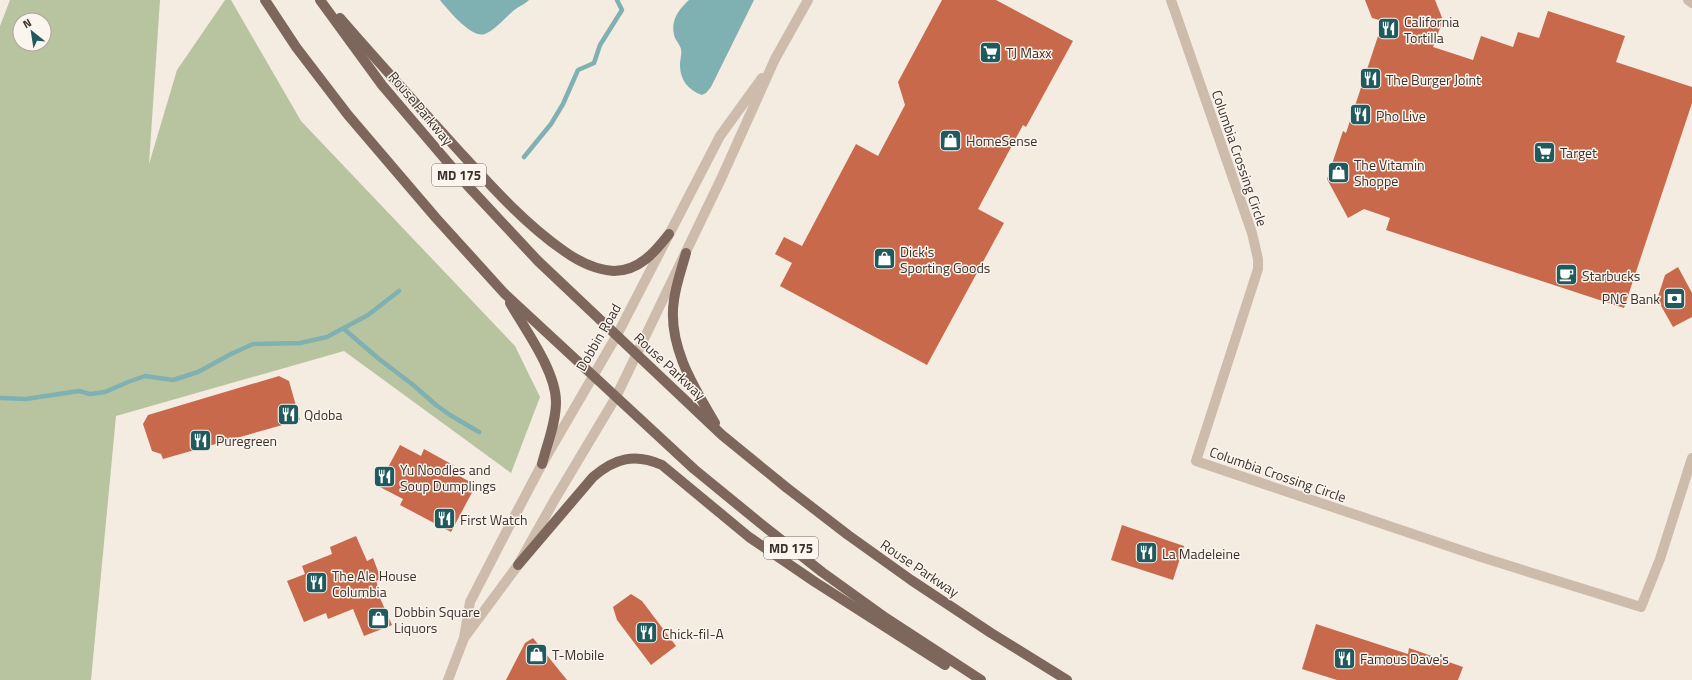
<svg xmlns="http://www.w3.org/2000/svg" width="1692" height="680" font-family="'Titillium Web',sans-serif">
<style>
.green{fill:#b8c4a0;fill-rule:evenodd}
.water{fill:#7fb0b2}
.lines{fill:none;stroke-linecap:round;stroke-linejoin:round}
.stream{stroke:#7fb0b2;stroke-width:4.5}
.building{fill:#c8694b}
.minor{stroke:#cdbbac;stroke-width:10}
.major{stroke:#7d675c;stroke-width:10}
.labels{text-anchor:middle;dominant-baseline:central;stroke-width:3;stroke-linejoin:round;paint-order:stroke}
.shield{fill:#fbf5ee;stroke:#756b66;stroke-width:1}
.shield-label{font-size:13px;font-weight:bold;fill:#3b302b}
.poi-label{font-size:14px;fill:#3b302b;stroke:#fbf5ee;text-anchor:start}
.street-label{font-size:14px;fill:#3b302b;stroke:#fbf5ee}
</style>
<rect width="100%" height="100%" fill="#f4ebe1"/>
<path class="green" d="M10,0H160L149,164L177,70L225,0H231L301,121L515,346L540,397L511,473L344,351L116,416L91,680H0V26ZM20,20H44V44H20Z"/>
<g class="water">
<path d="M440,0H529C524,5 517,7 512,12C504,19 495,30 485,34C472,39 448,10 440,0Z"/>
<path d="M689,0H754L711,87L706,93L702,95C688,90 680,80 680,65C680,60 682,54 681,49C680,45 677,42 675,38C670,22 677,11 689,0Z"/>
</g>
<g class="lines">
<g class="stream">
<polyline points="524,157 551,124 563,104 578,70 594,63 600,45 622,10 617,0"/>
<polyline points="344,329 379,359 412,384 436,405 450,415 479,432"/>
<polyline points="0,398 26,399 79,391 90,394 105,392 128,382 145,376 173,380 198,372 231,354 253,344 300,343 327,337 368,315 399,291"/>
</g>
</g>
<g class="building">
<polygon points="942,0 996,0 1073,41 1026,127 1023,125 978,209 1004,223 927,365 780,286 792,263 775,254 784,237 802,246 856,144 878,156 905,105 898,82"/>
<polygon points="1365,0 1435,0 1443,20 1433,47 1473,60 1481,36 1513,47 1518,32 1539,38 1548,11 1625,36 1616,62 1692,87 1692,103 1624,308 1386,230 1390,218 1364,209 1348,218 1327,179 1343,131 1346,133 1383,21 1372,18"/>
<polygon points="1678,267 1692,293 1692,317 1673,327 1660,304 1656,303 1665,275"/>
<polygon points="279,376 289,381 300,420 163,459 161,454 152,451 143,424 148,415"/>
<polygon points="400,445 421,456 424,449 453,465 450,471 476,485 451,532 400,505 403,499 378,486"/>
<polygon points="1122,525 1184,546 1173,580 1111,560"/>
<polygon points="356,536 367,561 373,558 381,579 376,581 382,597 380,598 392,625 364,636 353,609 328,619 326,613 304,622 287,581 305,574 302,566 332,554 330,547"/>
<polygon points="631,594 642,601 676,646 651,665 617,620 613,607"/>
<polygon points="1316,624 1408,654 1409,648 1463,667 1458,680 1337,680 1302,669"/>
<polygon points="533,638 567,680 506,680 525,643"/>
</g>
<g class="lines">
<g class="minor">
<polyline points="1171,0 1252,233 1258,259 1258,269 1196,461 1481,557 1641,607 1660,559 1692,458"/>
<polyline points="1688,0 1692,3"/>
<polyline points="464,638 518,565 555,499 616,397 721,179 775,59 808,0"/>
<polyline points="448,680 464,638 470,602 502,540 542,464 617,335 720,136 762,78"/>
</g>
<g class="major">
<polyline points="265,0 296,47 348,115 436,218 504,293 694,469 760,523 822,572 886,618 981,680"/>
<polyline points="320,0 382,85 468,186 538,261 722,435 787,488 848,535 911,580 991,633 1067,680"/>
<path d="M340,18C379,63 419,107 459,151C491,186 524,223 564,251C578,261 596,270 614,271C639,271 655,252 669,234"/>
<path d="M686,253C682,268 676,284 674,300C667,344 693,386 715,423"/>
<path d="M510,303C525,329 556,371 556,402C556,423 547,444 542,464"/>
<path d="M518,565L593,477C615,458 635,453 662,465L749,537L815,582L945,665"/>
</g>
</g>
<defs>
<symbol id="restaurant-square" viewBox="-11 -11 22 22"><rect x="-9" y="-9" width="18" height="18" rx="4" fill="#1f5a5e" stroke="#fbf5ee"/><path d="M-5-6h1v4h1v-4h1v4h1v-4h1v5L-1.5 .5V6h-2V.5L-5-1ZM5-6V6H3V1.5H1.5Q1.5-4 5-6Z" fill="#fff"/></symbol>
<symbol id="supermarket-square" viewBox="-11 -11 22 22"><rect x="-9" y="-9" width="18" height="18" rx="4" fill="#1f5a5e" stroke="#fbf5ee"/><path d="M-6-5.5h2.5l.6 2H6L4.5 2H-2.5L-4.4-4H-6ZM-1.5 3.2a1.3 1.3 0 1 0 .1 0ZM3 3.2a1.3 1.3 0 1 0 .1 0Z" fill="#fff"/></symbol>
<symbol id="shop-square" viewBox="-11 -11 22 22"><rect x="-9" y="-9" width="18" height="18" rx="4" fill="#1f5a5e" stroke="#fbf5ee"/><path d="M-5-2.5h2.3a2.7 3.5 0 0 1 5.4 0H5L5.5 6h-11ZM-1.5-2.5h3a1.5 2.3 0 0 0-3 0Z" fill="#fff"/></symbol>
<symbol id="cafe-square" viewBox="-11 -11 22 22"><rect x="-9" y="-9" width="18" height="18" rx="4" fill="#1f5a5e" stroke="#fbf5ee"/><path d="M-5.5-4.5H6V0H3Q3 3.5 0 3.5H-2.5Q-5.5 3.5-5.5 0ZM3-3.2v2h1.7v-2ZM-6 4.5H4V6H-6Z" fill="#fff"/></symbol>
<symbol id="bank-square" viewBox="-11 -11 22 22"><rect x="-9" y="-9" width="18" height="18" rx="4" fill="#1f5a5e" stroke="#fbf5ee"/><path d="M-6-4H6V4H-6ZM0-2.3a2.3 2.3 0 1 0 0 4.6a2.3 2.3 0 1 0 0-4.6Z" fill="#fff"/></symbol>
</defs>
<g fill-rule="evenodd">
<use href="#restaurant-square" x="1376" y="16" width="25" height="25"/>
<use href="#supermarket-square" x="978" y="40" width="25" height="25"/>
<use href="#restaurant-square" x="1358" y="66" width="25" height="25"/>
<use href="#restaurant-square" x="1348" y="102" width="25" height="25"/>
<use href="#shop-square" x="938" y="128" width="25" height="25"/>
<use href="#supermarket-square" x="1532" y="140" width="25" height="25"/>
<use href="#shop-square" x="1326" y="160" width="25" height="25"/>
<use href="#shop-square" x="872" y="246" width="25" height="25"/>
<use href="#cafe-square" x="1554" y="262" width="25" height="25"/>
<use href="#bank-square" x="1662" y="286" width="25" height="25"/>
<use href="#restaurant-square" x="276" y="402" width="25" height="25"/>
<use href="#restaurant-square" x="188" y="428" width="25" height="25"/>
<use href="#restaurant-square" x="372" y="464" width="25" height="25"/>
<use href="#restaurant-square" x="432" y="506" width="25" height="25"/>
<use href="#restaurant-square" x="1134" y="540" width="25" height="25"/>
<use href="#restaurant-square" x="304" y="570" width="25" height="25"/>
<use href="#shop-square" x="366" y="606" width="25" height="25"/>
<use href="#restaurant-square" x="634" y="620" width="25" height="25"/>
<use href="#shop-square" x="524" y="642" width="25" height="25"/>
<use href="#restaurant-square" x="1332" y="646" width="25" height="25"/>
</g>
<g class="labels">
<g class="shield">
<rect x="432" y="164" width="54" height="22" rx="3"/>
<rect x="764" y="537" width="54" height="22" rx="3"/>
</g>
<g class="shield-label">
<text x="459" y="175">MD 175</text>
<text x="791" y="548">MD 175</text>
</g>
<g class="poi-label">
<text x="1404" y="21">California<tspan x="1404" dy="16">Tortilla</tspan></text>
<text x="1006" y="52">TJ Maxx</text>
<text x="1386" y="79">The Burger Joint</text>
<text x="1376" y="115">Pho Live</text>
<text x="966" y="140">HomeSense</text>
<text x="1560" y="152">Target</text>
<text x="1354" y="164">The Vitamin<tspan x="1354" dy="16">Shoppe</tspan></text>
<text x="900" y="251">Dick's<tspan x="900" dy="16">Sporting Goods</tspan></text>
<text x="1582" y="275">Starbucks</text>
<text x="1660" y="298" text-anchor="end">PNC Bank</text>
<text x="304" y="414">Qdoba</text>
<text x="216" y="440">Puregreen</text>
<text x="400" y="469">Yu Noodles and<tspan x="400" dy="16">Soup Dumplings</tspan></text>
<text x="460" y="519">First Watch</text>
<text x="1162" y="553">La Madeleine</text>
<text x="332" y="575">The Ale House<tspan x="332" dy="16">Columbia</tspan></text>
<text x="394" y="611">Dobbin Square<tspan x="394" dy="16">Liquors</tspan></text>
<text x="662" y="633">Chick-fil-A</text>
<text x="552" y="654">T-Mobile</text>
<text x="1360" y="658">Famous Dave's</text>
</g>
<g class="street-label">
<text transform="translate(421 108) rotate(50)">Rouse Parkway</text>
<text transform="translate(1240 158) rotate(71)">Columbia Crossing Circle</text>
<text transform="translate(598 337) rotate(-60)">Dobbin Road</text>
<text transform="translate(670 366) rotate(43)">Rouse Parkway</text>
<text transform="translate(1278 474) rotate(19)">Columbia Crossing Circle</text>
<text transform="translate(920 568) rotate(34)">Rouse Parkway</text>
</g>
</g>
<g transform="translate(32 32) rotate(330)"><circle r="19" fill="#fbf5ee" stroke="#aea6a0"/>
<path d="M0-3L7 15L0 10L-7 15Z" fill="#1f5a5e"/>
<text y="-6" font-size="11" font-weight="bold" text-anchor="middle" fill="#3b302b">N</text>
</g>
</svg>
